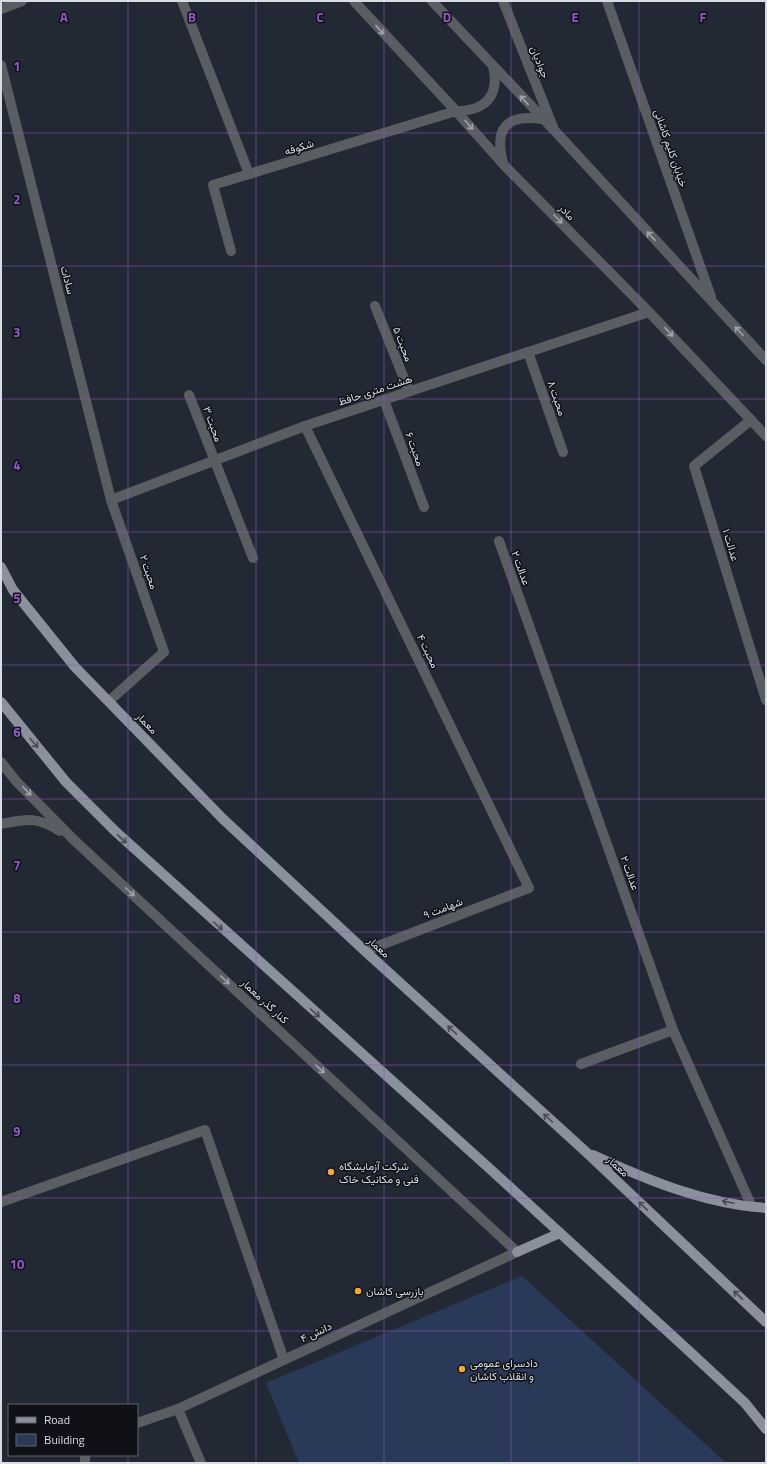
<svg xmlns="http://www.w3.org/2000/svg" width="767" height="1464" font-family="'Titillium Web',Vazirmatn,sans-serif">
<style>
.building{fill:#2a3957}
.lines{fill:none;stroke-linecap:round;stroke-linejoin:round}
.minor{stroke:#5a5d62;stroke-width:10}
.major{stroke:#8a909c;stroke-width:10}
.oneway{stroke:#9fa3a9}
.oneway2{stroke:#464a52}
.grid{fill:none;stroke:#9258c8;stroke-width:1;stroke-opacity:0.55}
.poi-dot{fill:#f2a541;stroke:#0f1116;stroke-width:1.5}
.labels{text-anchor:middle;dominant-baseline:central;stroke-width:3;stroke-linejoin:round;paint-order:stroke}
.street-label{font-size:11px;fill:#d8dce3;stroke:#0f1116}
.poi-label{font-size:11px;fill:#d8dce3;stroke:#0f1116;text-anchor:start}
.grid-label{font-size:13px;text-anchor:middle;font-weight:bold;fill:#9258c8;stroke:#0f1116;stroke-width:3;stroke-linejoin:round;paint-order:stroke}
</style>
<rect width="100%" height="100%" fill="#232934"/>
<polygon class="building" points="522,1276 726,1463 299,1463 266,1383"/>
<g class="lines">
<g class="minor">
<polyline points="182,1 249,174"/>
<polyline points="354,1 456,111 504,165 649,312 766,436"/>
<polyline points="432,1 555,131 766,360"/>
<polyline points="503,1 553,127"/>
<polyline points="607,1 711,297"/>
<polyline points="1,9 22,1"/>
<polyline points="1,65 111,500 164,652 109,701"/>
<path d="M503,163C494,128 506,114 542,119"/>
<path d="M231,251L213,185L456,111C486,111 500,95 493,66"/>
<polyline points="375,306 409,391"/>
<polyline points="528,352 563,452"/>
<polyline points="189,395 253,558"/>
<polyline points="384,400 424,507"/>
<polyline points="751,420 694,466 766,700"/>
<polyline points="305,426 529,888 365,951"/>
<polyline points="111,500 305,426 649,312"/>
<polyline points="499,541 673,1030 752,1207"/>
<polyline points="1,762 16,781 74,840 517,1252 178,1409 137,1423"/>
<path d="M1,824C27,819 36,816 60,831"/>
<polyline points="581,1064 673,1030"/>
<polyline points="1,1202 205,1130 284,1360"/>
<polyline points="178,1409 201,1463"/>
<polyline points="85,1463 85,1455"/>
</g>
<g class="major">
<polyline points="1,567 13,590 75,667 223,819 365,951 585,1151 766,1322"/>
<polyline points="1,702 66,782 115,831 489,1168 689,1351 745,1403 766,1429"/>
<path d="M593,1155C647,1180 705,1204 766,1208"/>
<polyline points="517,1252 560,1233"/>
</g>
</g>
<defs><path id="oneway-shaft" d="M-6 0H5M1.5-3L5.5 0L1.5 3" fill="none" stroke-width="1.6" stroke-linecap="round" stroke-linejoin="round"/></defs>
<g class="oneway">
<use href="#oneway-shaft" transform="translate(380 30) rotate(47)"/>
<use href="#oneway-shaft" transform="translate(524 100) rotate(-133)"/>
<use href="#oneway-shaft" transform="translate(469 125) rotate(49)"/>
<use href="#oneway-shaft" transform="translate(558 219) rotate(45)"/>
<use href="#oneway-shaft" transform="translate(651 236) rotate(-133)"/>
<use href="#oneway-shaft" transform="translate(739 331) rotate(-133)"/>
<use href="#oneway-shaft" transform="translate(669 332) rotate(47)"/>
<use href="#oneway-shaft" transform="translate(27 791) rotate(46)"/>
<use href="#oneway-shaft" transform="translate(130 892) rotate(43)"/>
<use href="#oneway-shaft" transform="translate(225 980) rotate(43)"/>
<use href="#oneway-shaft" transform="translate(320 1069) rotate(43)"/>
</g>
<g class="oneway2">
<use href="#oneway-shaft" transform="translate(34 743) rotate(50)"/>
<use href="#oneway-shaft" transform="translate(122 839) rotate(43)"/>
<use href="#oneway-shaft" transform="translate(218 926) rotate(42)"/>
<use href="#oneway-shaft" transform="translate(315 1013) rotate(42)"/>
<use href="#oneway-shaft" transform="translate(452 1030) rotate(-138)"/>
<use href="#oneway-shaft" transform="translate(548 1118) rotate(-138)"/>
<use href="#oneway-shaft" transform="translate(728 1202) rotate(-168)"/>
<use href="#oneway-shaft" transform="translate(643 1206) rotate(-137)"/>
<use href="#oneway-shaft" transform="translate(738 1295) rotate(-137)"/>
</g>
<path class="grid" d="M128,1V1405M256,1V1463M384,1V1463M511,1V1463M639,1V1463M1,133H766M1,266H766M1,399H766M1,532H766M1,665H766M1,799H766M1,932H766M1,1065H766M1,1198H766M1,1331H766M128,1455V1463"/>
<g class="poi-dot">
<circle cx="331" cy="1172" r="4"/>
<circle cx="358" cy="1291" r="4"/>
<circle cx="462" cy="1369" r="4"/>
</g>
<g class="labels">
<g class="street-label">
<text transform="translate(540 62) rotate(68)">جوادیان</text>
<text transform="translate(299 147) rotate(-17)">شکوفه</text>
<text transform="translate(671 148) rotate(71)">خیابان کلیم کاشانی</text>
<text transform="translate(567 212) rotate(45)">مادر</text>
<text transform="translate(68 280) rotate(76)">سادات</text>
<text transform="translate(403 344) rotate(69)">محبت ۵</text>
<text transform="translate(375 390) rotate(-18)">هشت متری حافظ</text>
<text transform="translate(557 398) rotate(71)">محبت ۸</text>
<text transform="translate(213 424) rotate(70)">محبت ۳</text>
<text transform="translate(415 449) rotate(70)">محبت ۶</text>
<text transform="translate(731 545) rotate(73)">عدالت ۱</text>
<text transform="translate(521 568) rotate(70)">عدالت ۲</text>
<text transform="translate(149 572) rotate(71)">محبت ۲</text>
<text transform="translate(428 651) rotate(64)">محبت ۴</text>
<text transform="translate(147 723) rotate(46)">معمار</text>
<text transform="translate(630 873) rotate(70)">عدالت ۲</text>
<text transform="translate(443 908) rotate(-21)">شهامت ۹</text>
<text transform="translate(379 947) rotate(43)">معمار</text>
<text transform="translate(265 1001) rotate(43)">کنار گذر معمار</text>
<text transform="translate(618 1166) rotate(43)">معمار</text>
<text transform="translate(316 1332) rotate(-25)">دانش ۴</text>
</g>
<g class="poi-label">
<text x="339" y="1166">شرکت آزمایشگاه<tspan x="339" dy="13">فنی و مکانیک خاک</tspan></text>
<text x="366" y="1291">بازرسی کاشان</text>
<text x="470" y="1363">دادسرای عمومی<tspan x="470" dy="13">و انقلاب کاشان</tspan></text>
</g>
</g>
<g class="grid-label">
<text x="64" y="22">A</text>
<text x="192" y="22">B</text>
<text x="320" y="22">C</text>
<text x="447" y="22">D</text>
<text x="575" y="22">E</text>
<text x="703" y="22">F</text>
<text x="17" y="71">1</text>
<text x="17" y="204">2</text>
<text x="17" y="337">3</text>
<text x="17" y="470">4</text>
<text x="17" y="603">5</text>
<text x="17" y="737">6</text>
<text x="17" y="870">7</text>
<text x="17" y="1003">8</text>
<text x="17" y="1136">9</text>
<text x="17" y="1269">10</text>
</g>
<rect width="767" height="1464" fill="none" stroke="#d8dce3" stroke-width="4"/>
<rect x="8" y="1404" width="130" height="52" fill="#0f1116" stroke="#5f6268"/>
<rect x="16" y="1417" width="20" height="6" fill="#8a909c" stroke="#5f6268"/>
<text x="44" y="1424" font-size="12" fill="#d8dce3">Road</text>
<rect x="16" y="1434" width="20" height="12" fill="#2a3957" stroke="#5f6268"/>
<text x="44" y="1444" font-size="12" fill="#d8dce3">Building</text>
</svg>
